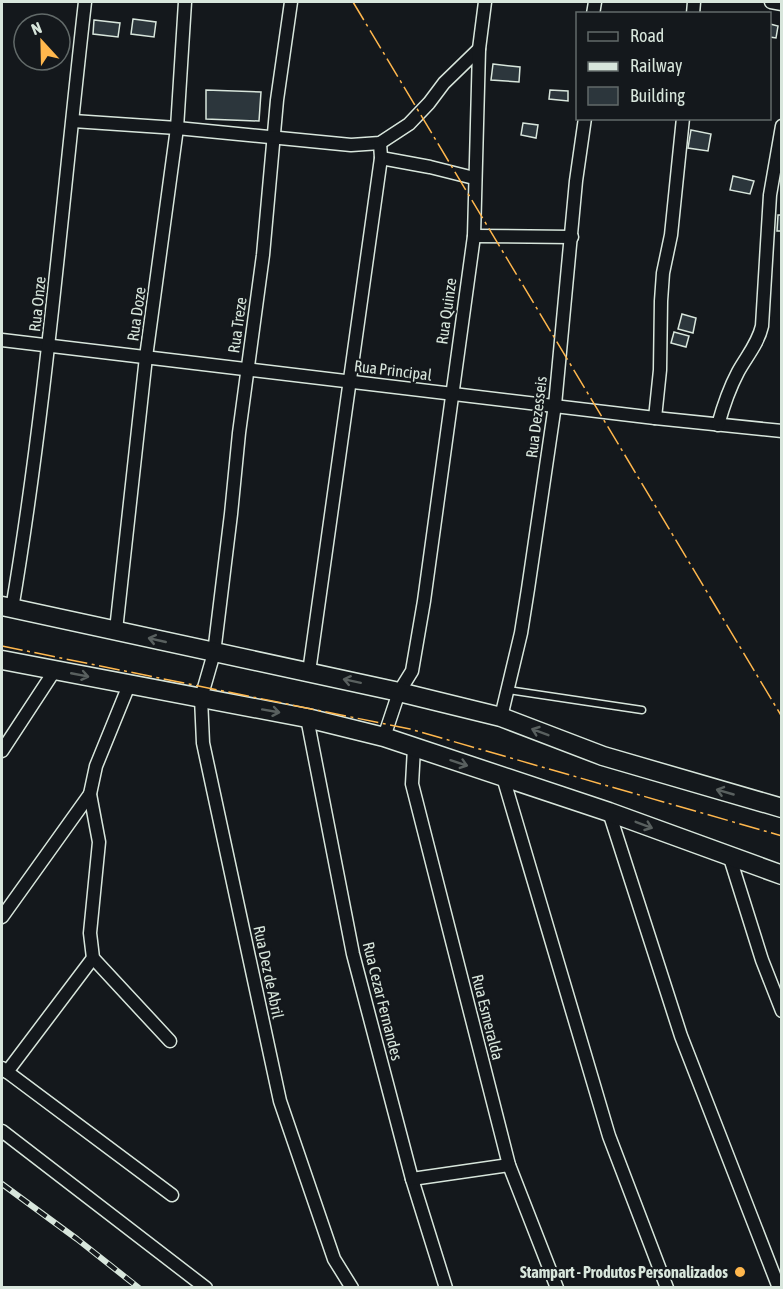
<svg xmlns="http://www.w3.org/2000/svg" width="783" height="1289" font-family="'Asap Condensed',sans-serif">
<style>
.building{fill:#2c363c;stroke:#d8e6dc;stroke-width:1.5}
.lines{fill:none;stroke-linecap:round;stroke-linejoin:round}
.lane-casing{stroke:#d8e6dc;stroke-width:9}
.street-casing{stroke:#d8e6dc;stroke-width:15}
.secondary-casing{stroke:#d8e6dc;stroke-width:21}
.lane{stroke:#14181c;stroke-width:6}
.street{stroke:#14181c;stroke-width:12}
.secondary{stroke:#14181c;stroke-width:18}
.rail-casing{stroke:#d8e6dc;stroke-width:6}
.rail{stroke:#14181c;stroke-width:4;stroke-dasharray:11;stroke-linecap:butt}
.power{stroke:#ffb74d;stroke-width:1.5;stroke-dasharray:21 4.5 3 4.5;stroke-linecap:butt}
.oneway{stroke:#59605f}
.poi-dot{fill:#ffb74d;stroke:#14181c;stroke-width:2}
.labels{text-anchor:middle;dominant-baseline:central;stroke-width:4.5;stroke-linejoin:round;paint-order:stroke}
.street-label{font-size:16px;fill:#d8e6dc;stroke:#14181c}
.poi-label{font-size:16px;font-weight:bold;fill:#d8e6dc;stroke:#14181c;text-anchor:end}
</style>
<rect width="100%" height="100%" fill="#14181c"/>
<g class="building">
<polygon points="133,19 156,22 154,37 131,34"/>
<polygon points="94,20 120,23 118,37 93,34"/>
<polygon points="770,24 778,26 776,38 770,37"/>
<polygon points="493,64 520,67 519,82 491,80"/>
<polygon points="206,90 261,92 259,121 206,119"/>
<polygon points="550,90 568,91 568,101 549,99"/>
<polygon points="523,123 538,125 536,138 521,135"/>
<polygon points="691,130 711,134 708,151 688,148"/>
<polygon points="733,176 754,181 750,194 730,190"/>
<polygon points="778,215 782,215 782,231 777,231"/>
<polygon points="682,314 696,318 693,333 678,329"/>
<polygon points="674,332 689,336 686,347 671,343"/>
</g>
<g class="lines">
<defs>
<polyline id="lane" points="508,690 642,710"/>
<g id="street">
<polyline points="291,2 277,100 263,255 239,433 231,514 214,653 201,698 203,743 280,1101 334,1259 352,1288"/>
<polyline points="771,2 782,4"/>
<polyline points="593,14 595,2"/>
<polyline points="693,14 694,2"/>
<polyline points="73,121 177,128 351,145 380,143 409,124 429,103 444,83 479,49"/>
<polyline points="381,158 430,167 474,178"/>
<polyline points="474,236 572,237"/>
<polyline points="2,340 655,418 782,431"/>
<polyline points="655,418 660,370 661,301 663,273 671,235 683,118"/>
<path d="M718,425C723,407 729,389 738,372C746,357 758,344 762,326L770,195L782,126"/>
<path d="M12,609C46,407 62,204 85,2"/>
<polyline points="116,630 146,357 177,128 185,2"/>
<polyline points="309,672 381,158 380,143"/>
<polyline points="129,685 96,766 90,794 99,842 90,933 93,958 170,1041"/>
<polyline points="501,717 521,633 528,589 555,405 576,181 585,118"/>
<polyline points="307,718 353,954 412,1179 446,1288"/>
<polyline points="384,737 399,692 412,671 424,601 474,236 479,49 485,2"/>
<polyline points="414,748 412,784 509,1165 557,1288"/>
<polyline points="2,751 55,670"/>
<polyline points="503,777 609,1136 667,1288"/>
<polyline points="609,812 681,1036 779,1288"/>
<polyline points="730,858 762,960 782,1011"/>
<polyline points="2,917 90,794"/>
<polyline points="2,1068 172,1195"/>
<polyline points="7,1072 93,958"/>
<polyline points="2,1131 206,1288"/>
<polyline points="412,1179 509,1165"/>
</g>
<g id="secondary">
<polyline points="2,606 399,692 501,717 603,756 782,808"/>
<polyline points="2,660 307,718 384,737 609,812 782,875"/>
</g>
</defs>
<use href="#lane" class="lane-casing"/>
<use href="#street" class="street-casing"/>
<use href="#secondary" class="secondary-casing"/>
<use href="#lane" class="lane"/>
<use href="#street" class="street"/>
<use href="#secondary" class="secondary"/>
<defs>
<polyline id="rail" points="2,1184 77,1239 139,1288"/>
</defs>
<use href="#rail" class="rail-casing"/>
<use href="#rail" class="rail"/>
<g class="power">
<polyline points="353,2 782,717"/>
<polyline points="2,646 410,729 782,836"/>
</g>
</g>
<defs><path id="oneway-shaft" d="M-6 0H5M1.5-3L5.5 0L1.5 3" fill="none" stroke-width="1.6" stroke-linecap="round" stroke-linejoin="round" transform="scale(1.5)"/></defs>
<g class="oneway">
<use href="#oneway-shaft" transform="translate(157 640) rotate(-167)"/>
<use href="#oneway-shaft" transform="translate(80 675) rotate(11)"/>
<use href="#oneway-shaft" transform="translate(352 681) rotate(-168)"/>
<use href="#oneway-shaft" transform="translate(271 711) rotate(10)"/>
<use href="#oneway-shaft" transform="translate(540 732) rotate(-159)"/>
<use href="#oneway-shaft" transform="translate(459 763) rotate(18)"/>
<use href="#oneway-shaft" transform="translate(725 792) rotate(-164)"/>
<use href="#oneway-shaft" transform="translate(644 825) rotate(21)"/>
</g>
<circle class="poi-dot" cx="740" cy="1272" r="6"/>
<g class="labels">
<g class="street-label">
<text transform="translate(37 304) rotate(-84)">Rua Onze</text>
<text transform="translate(446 311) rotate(-82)">Rua Quinze</text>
<text transform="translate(136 314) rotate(-82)">Rua Doze</text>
<text transform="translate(237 325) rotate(-82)">Rua Treze</text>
<text transform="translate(393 370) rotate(7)">Rua Principal</text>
<text transform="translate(536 417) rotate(-83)">Rua Dezesseis</text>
<text transform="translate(269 972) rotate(78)">Rua Dez de Abril</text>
<text transform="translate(383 1001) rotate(76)">Rua Cezar Fernandes</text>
<text transform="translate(488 1017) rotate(76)">Rua Esmeralda</text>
</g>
<g class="poi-label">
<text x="728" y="1272">Stampart - Produtos Personalizados</text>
</g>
</g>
<rect width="783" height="1289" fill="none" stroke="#d8e6dc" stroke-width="6"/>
<rect x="576" y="12" width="195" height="108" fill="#14181c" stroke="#626a69" stroke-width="1.5"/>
<rect x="588" y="32" width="30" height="9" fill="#14181c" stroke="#626a69" stroke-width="1.5"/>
<text x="630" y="42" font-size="18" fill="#d8e6dc">Road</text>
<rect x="588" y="62" width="30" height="9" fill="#d8e6dc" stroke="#626a69" stroke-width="1.5"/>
<text x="630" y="72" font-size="18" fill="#d8e6dc">Railway</text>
<rect x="588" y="87" width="30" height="18" fill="#2c363c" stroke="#626a69" stroke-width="1.5"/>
<text x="630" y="102" font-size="18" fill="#d8e6dc">Building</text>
<g transform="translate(42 42) rotate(338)"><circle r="28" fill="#14181c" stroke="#626a69" stroke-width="1.5"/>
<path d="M0-4.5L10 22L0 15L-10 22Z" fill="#ffb74d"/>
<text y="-9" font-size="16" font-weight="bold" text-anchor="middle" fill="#d8e6dc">N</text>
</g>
</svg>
